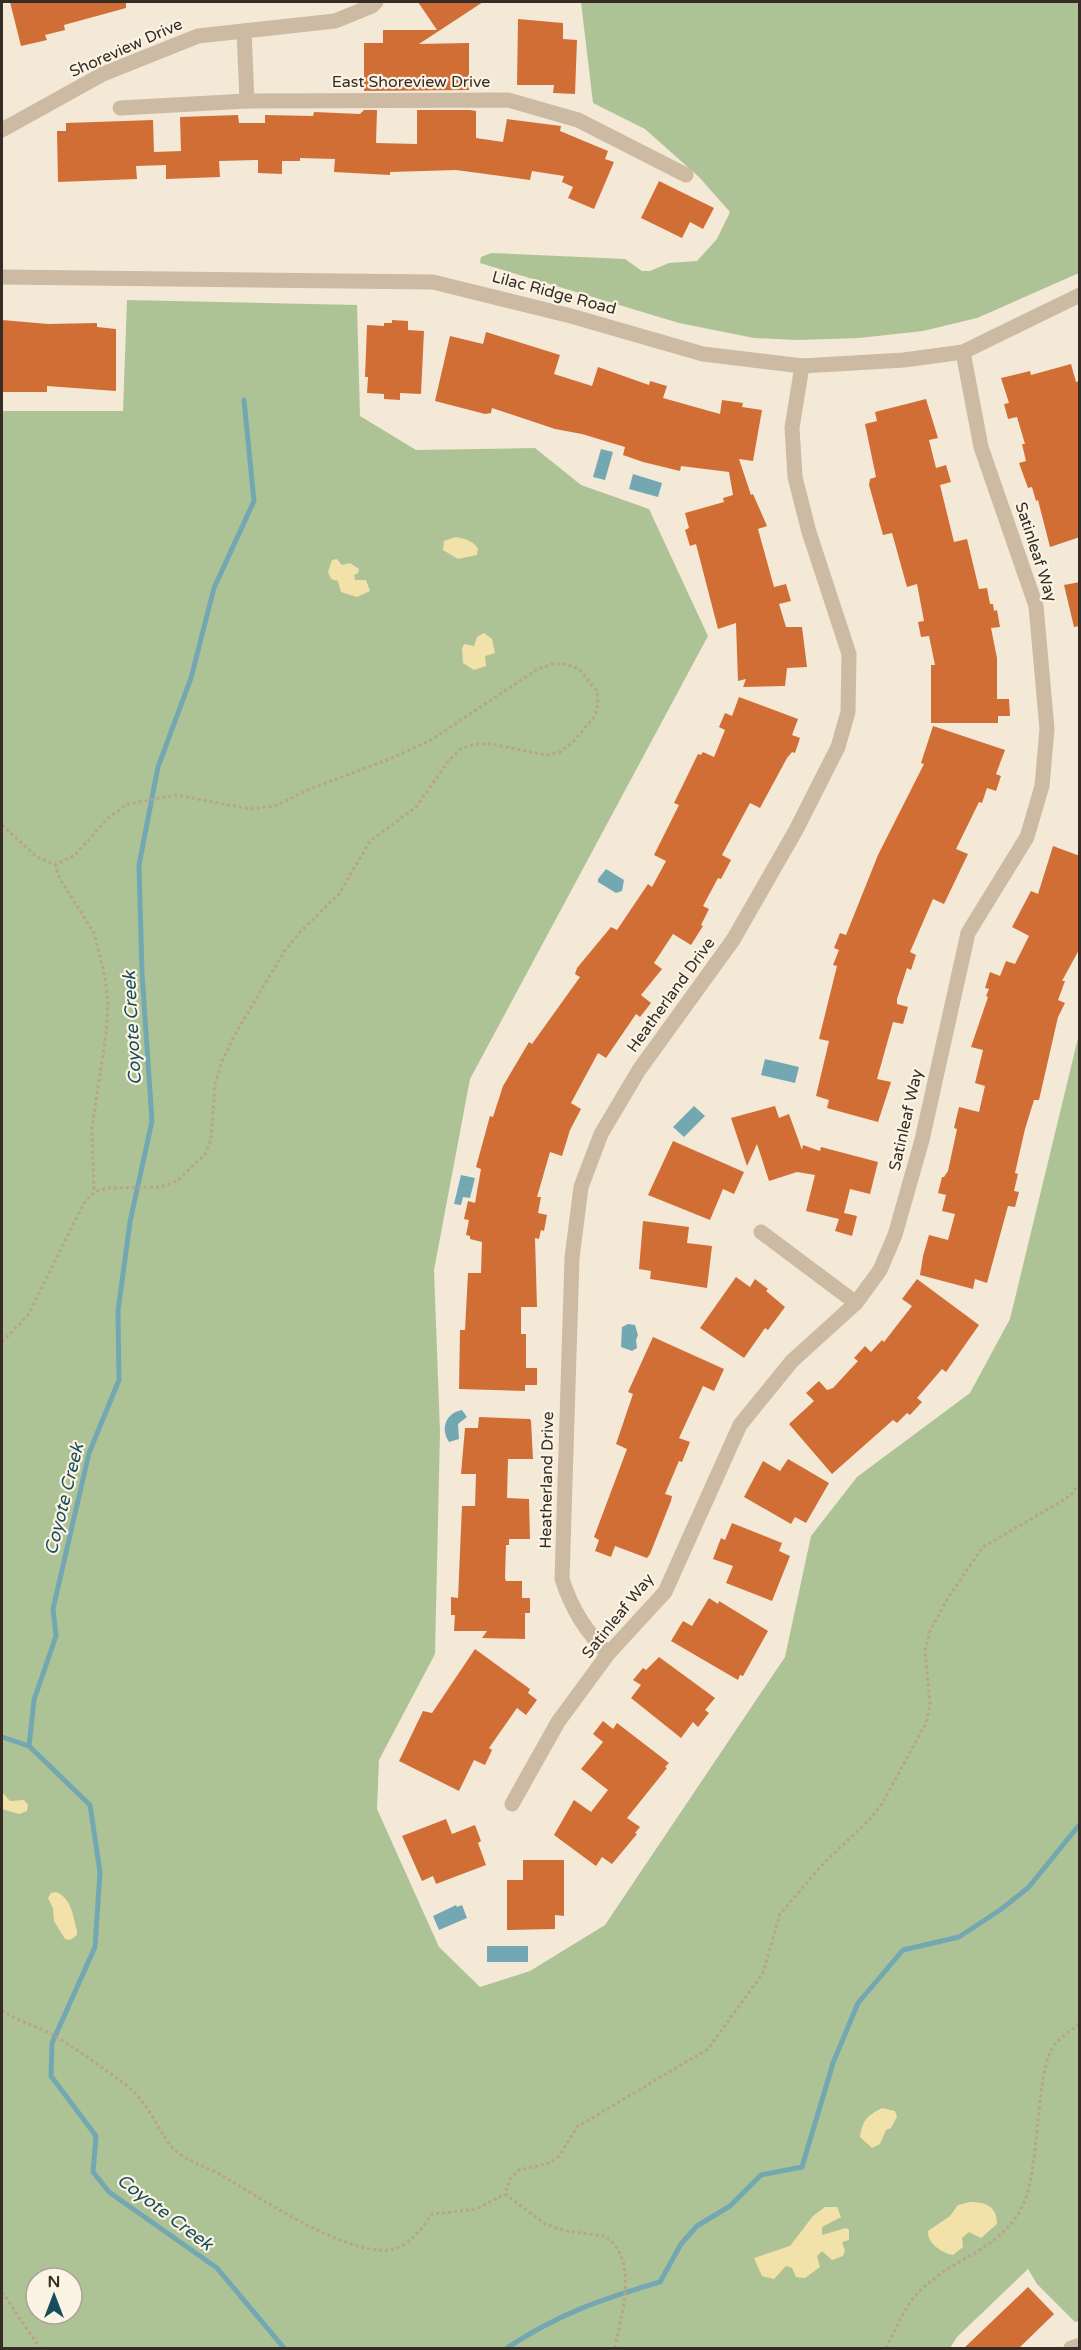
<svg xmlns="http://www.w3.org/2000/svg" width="1081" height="2350" font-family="'Varela Round',sans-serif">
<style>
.green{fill:#aec395;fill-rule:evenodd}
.sand{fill:#f2e2a9}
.water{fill:#73a8b3}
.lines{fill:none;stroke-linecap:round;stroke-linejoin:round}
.stream{stroke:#73a8b3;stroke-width:5}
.building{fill:#d16e36}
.path{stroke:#b8a48c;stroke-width:3;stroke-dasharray:3 3;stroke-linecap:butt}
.minor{stroke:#ccbaa2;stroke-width:15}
.labels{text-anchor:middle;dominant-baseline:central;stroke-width:4.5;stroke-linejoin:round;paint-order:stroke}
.street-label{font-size:16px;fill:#362c25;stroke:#fbf3e3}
.water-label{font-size:18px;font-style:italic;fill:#174e5b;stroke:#fbf3e3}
</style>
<rect width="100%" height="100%" fill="#f3e9d6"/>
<g class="green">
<polygon points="581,2 1079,2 1079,273 977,318 923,331 859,338 797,340 754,338 679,323 480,263 481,257 491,253 625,259 642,271 650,271 669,263 697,261 717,239 730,212 699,177 645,129 593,103"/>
<path d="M127,300L357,305L360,416L416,450L535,448L581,485L649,509L708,636L470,1079L434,1270L440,1432L435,1654L379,1760L377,1809L439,1947L480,1987L530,1971L605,1925L785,1657L811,1536L857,1477L970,1393L1010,1319L1079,1034V2321L1075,2322L1037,2284L1028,2269L957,2337L950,2348H2V411H123ZM36,2278H72V2314H36Z"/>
</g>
<g class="sand">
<path d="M456,537C465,539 474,541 478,549L477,555L458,559L443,550L444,541Z"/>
<polygon points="337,559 342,565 350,563 359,569 358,573 354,575 355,580 366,580 370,591 357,597 341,592 338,581 331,579 328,572 332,560"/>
<polygon points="484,633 492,639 495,653 485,656 486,666 474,670 463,663 462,649 464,644 474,646 477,637"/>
<polygon points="2,1792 10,1801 24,1800 28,1805 27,1811 19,1814 2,1809"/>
<path d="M56,1892C72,1898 73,1917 77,1931V1935L70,1940L65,1939L54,1921L53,1908L48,1898L51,1893Z"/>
<path d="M882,2108L895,2111L897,2117L891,2128L886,2130L880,2144L872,2148L860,2137C863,2119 867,2116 882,2108Z"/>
<path d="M970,2202C986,2202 997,2206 997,2224L981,2238L969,2232L962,2238L963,2247L953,2255C943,2253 927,2244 928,2231L950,2216L958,2205Z"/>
<polygon points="825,2207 837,2207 841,2217 822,2227 822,2235 846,2228 849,2230 849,2240 842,2242 845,2251 843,2256 832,2260 822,2251 817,2256 820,2267 805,2278 796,2277 792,2268 786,2266 774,2279 762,2276 754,2258 790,2246 813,2216"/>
</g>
<g class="water">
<polygon points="601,449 613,452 605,480 593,477"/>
<polygon points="633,474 662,483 658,497 629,489"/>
<polygon points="606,869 624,880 622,891 616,893 598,882 598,879"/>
<polygon points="765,1059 799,1067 795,1083 761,1075"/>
<polygon points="694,1106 705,1116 684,1137 673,1127"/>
<polygon points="461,1175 475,1178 470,1198 463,1197 461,1205 454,1204"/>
<polygon points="628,1324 635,1325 638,1335 636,1340 637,1348 632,1351 621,1347 622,1327"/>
<path d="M462,1410L467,1417L458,1424L459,1439L449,1442C440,1428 446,1413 462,1410Z"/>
<polygon points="456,1905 457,1907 462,1905 467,1918 439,1930 433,1916"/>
<rect x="487" y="1946" width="41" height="16"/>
</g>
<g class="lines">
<g class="stream">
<polyline points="2,1737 29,1746 90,1805 100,1872 95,1947 52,2043 51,2076 96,2136 93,2172 109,2192 217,2268 284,2348"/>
<polyline points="29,1746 34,1700 56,1636 53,1609 89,1453 119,1380 118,1311 130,1222 152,1121 142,973 139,865 158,767 191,678 214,588 254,501 244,400"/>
<path d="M507,2348C558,2314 602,2299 660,2282L681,2244L697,2226L730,2206L761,2175L802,2167L833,2063L858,2003L903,1950L959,1937L1000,1910L1028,1888L1080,1824"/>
</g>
</g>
<g class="building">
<polygon points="10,2 126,2 126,8 64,25 65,30 45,35 47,40 21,46"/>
<polygon points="418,2 483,2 419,44 469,43 469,90 364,91 364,43 383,43 383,30 437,30"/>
<polygon points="518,19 563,23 563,39 577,40 575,94 553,93 554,85 517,85"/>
<polygon points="364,110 377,110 376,143 417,144 417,110 470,110 476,111 476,138 503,142 507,119 561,126 560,131 608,151 605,159 614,162 594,209 568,198 573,187 562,182 564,176 532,171 530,180 456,170 390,172 390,175 334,172 335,159 300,158 300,161 282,161 282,174 258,173 258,160 219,161 220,177 166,179 166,165 136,166 137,179 58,182 57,131 66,131 66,123 153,120 154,152 181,151 180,117 238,115 239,123 265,123 265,115 313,116 314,112 360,114"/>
<polygon points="659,181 714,208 703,229 690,222 682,238 641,218"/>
<polygon points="2,320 48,324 97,323 97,327 116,329 116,391 47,386 47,392 2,392"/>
<polygon points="392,320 408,321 408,330 424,331 421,394 400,393 400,400 384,399 384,394 367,393 368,377 365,377 367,325 384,326 384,323 392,323"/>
<polygon points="486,332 560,355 554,374 592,386 598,367 649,385 650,381 667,386 663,398 720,414 722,400 743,403 742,407 762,410 753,461 739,459 751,495 753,494 767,526 758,529 774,587 786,584 791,601 779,604 786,627 802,627 807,667 787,668 785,686 743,687 746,679 738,681 736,623 718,629 696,544 690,546 685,530 689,528 685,513 724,502 723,498 733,495 729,472 681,466 680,471 643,462 623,455 625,447 582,434 555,429 492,408 491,413 485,414 435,401 450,336 483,344"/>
<polygon points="1071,364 1076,382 1080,381 1080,537 1050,547 1038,500 1036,501 1032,487 1028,488 1019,463 1026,461 1022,444 1025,444 1017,417 1008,419 1004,404 1009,403 1001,378 1030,371 1031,375"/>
<polygon points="926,399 938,438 929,440 936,468 946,465 951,482 940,485 954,542 967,539 979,589 987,588 990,604 993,604 994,611 997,610 1000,627 991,628 997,658 997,699 1009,699 1010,716 998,716 998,723 931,723 931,665 935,665 929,636 921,637 918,622 924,621 917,584 907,587 892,533 883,535 869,485 870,479 876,477 865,424 877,421 875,412"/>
<polygon points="1080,582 1080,626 1074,627 1064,585"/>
<polygon points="739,697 798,719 792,735 800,738 795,753 792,752 787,758 760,808 750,803 722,855 731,860 721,879 718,878 703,906 709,909 701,925 703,926 691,945 673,934 654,963 662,969 641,995 651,1003 640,1017 636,1014 606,1058 598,1053 571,1103 581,1109 570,1130 562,1156 550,1152 537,1197 541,1197 538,1213 547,1215 544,1231 541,1230 539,1239 535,1238 537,1307 521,1307 521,1334 526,1334 526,1368 537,1368 537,1385 525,1385 525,1391 459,1389 460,1330 465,1330 468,1273 481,1273 482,1242 470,1239 470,1236 466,1235 469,1220 464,1219 468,1201 475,1203 481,1169 476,1167 490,1116 493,1117 503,1086 529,1042 532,1044 580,977 575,974 577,968 611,927 617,930 648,884 652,887 666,861 654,855 679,805 674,803 698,754 701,755 703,752 714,757 725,730 719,727 725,713 732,716"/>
<polygon points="933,726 1005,750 996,774 1001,776 996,791 987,788 982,803 979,802 956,849 968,854 944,904 933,899 910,952 916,955 911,970 907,968 897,999 897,1004 908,1007 903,1024 893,1022 877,1079 891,1082 878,1122 827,1108 829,1100 816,1096 829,1041 819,1039 837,966 833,965 839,950 834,948 840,933 846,935 878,855 924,764 921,763"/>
<polygon points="1053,846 1080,856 1080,948 1062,981 1065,981 1058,1000 1065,1003 1058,1017 1039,1100 1034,1100 1025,1129 1015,1173 1018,1174 1014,1191 1019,1192 1015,1207 1008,1206 987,1283 975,1279 973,1289 920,1275 923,1256 929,1235 948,1240 955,1214 942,1211 946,1195 938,1193 942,1177 944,1177 948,1171 957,1129 954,1128 959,1107 979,1112 985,1086 975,1083 983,1050 971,1047 988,997 986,996 989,989 985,988 990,972 1000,976 1006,961 1015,964 1029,936 1012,927 1031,891 1038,894"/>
<polygon points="775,1106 779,1118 789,1114 802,1150 803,1145 820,1151 821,1147 878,1162 870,1194 850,1189 844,1213 857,1216 852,1236 835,1231 839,1219 806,1211 815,1175 797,1172 769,1181 757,1144 747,1166 731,1118"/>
<polygon points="673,1141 744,1172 734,1194 723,1189 710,1220 648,1195"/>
<polygon points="643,1221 689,1227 687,1243 712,1246 707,1288 650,1279 651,1271 639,1269"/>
<polygon points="736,1277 750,1287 755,1279 768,1289 766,1291 785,1307 768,1330 765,1328 744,1358 700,1328"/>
<polygon points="917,1279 979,1325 946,1372 942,1369 917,1398 922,1402 910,1415 907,1413 897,1423 893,1420 832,1474 789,1424 814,1401 806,1393 819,1381 827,1390 833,1388 858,1361 854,1358 865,1346 871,1352 882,1340 884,1342 912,1306 902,1299"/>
<polygon points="653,1337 724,1369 714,1391 703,1386 679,1438 690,1442 682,1462 679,1461 665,1494 672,1496 671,1501 650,1554 647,1558 615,1546 611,1557 595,1551 599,1540 594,1537 627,1449 616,1444 633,1394 628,1392"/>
<polygon points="479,1417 530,1419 531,1421 533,1459 508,1459 507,1498 529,1499 530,1539 509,1539 509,1545 506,1545 505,1578 506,1581 522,1581 522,1598 530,1598 530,1613 525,1613 525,1639 482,1638 487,1631 454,1631 455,1615 451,1615 451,1597 458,1598 462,1506 475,1506 476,1474 461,1474 465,1428 478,1428"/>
<polygon points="788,1459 829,1483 806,1523 795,1517 791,1524 744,1497 763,1461 780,1471"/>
<polygon points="732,1523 782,1543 779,1551 790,1556 772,1601 726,1583 733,1566 713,1559 721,1538 725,1540"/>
<polygon points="709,1598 718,1604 719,1601 768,1631 743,1676 740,1675 738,1680 671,1641 683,1621 692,1626"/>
<polygon points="475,1649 530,1689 528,1693 537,1700 526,1715 517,1708 489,1748 492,1750 485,1765 474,1760 459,1791 399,1761 423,1711 432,1713"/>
<polygon points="659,1657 715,1698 705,1710 709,1713 698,1727 693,1722 681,1738 631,1698 641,1685 633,1680 643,1668 646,1670"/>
<polygon points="603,1721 613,1729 617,1723 669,1763 665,1767 667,1768 627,1818 640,1827 635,1833 637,1834 612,1864 602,1857 596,1866 554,1835 574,1800 591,1812 608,1790 581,1769 603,1742 593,1734"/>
<polygon points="446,1819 452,1834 475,1825 481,1841 478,1843 486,1865 436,1884 433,1876 422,1881 402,1836"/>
<polygon points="523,1860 564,1860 564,1916 555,1915 555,1929 507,1930 507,1880 523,1880"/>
<polygon points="1028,2287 1054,2314 1018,2349 963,2349"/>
</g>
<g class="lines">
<g class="path">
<polyline points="2,825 37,857 55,865 60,879 94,933 105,977 108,1003 106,1034 92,1127 94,1192"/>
<polyline points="2,1342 28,1315 84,1203 94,1192 109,1188 160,1187 177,1181 205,1154 211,1140 215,1084 222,1061 234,1036 284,952 300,932 339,894 370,841 416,807 449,760 461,749 475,744 491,744 546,755 560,752 572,743 595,716 598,704 597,691 579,669 565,664 552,664 536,670 431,740 392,758 310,789 275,806 250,809 176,795 128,804 108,818 75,855 55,865"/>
<path d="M2,2010C16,2021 35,2025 51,2034C77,2049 102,2067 126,2085C148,2101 155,2126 172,2147C185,2162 207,2166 223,2176C260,2198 344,2254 388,2250C409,2248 421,2229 432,2214L476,2209L505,2194"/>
<polyline points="2,2292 40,2348"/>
<path d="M615,2348C621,2315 640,2260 605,2236L566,2231L545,2224L505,2194L510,2179L519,2170L550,2163L559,2156L577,2127L708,2049L763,1973L780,1914L823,1864L870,1819L883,1802L926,1723L930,1704L925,1651L930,1631L949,1596L983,1547L1070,1496L1080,1483"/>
<path d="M886,2348C895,2331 904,2307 918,2293C949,2259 1002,2250 1023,2205C1041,2166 1035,2067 1055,2044C1062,2036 1072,2030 1080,2023"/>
</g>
<g class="minor">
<polyline points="244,31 247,101"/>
<polyline points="120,108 247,101 508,100 578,120 686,175"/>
<polyline points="2,130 103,74 198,36 335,21 372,6 376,2"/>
<polyline points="2,277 433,282 571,316 703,354 802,366 904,360 963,352 1080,295"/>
<polyline points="761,1232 856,1303"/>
<path d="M608,1654C586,1631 572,1610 562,1579L572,1258L581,1187L601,1134L639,1070L733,940L796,830L838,747L848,712L849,654L809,532L795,477L792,428L802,366"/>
<polyline points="512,1804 558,1722 608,1654 665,1592 740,1425 792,1361 856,1303 880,1270 895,1235 922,1140 968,933 1027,837 1042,786 1047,729 1036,606 981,447 963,352"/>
<polyline points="1071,2348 1080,2345"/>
</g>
</g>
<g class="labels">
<g class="street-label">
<text transform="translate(126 48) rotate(-24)">Shoreview Drive</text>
<text x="411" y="82">East Shoreview Drive</text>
<text transform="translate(554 293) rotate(15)">Lilac Ridge Road</text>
<text transform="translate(1036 552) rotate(72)">Satinleaf Way</text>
<text transform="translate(671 995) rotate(-54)">Heatherland Drive</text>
<text transform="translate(906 1120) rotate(-77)">Satinleaf Way</text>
<text transform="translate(547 1480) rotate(-89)">Heatherland Drive</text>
<text transform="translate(618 1616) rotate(-51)">Satinleaf Way</text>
</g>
<g class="water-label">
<text transform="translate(132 1028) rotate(-93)">Coyote Creek</text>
<text transform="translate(64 1499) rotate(-76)">Coyote Creek</text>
<text transform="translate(165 2212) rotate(37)">Coyote Creek</text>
</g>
</g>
<rect width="1081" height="2350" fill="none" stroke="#362c25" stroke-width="6"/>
<g transform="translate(54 2296)"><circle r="28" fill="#fbf3e3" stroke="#aca397" stroke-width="1.5"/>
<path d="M0-4.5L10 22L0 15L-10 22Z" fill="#174e5b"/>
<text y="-9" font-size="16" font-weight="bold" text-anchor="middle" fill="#362c25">N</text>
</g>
</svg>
